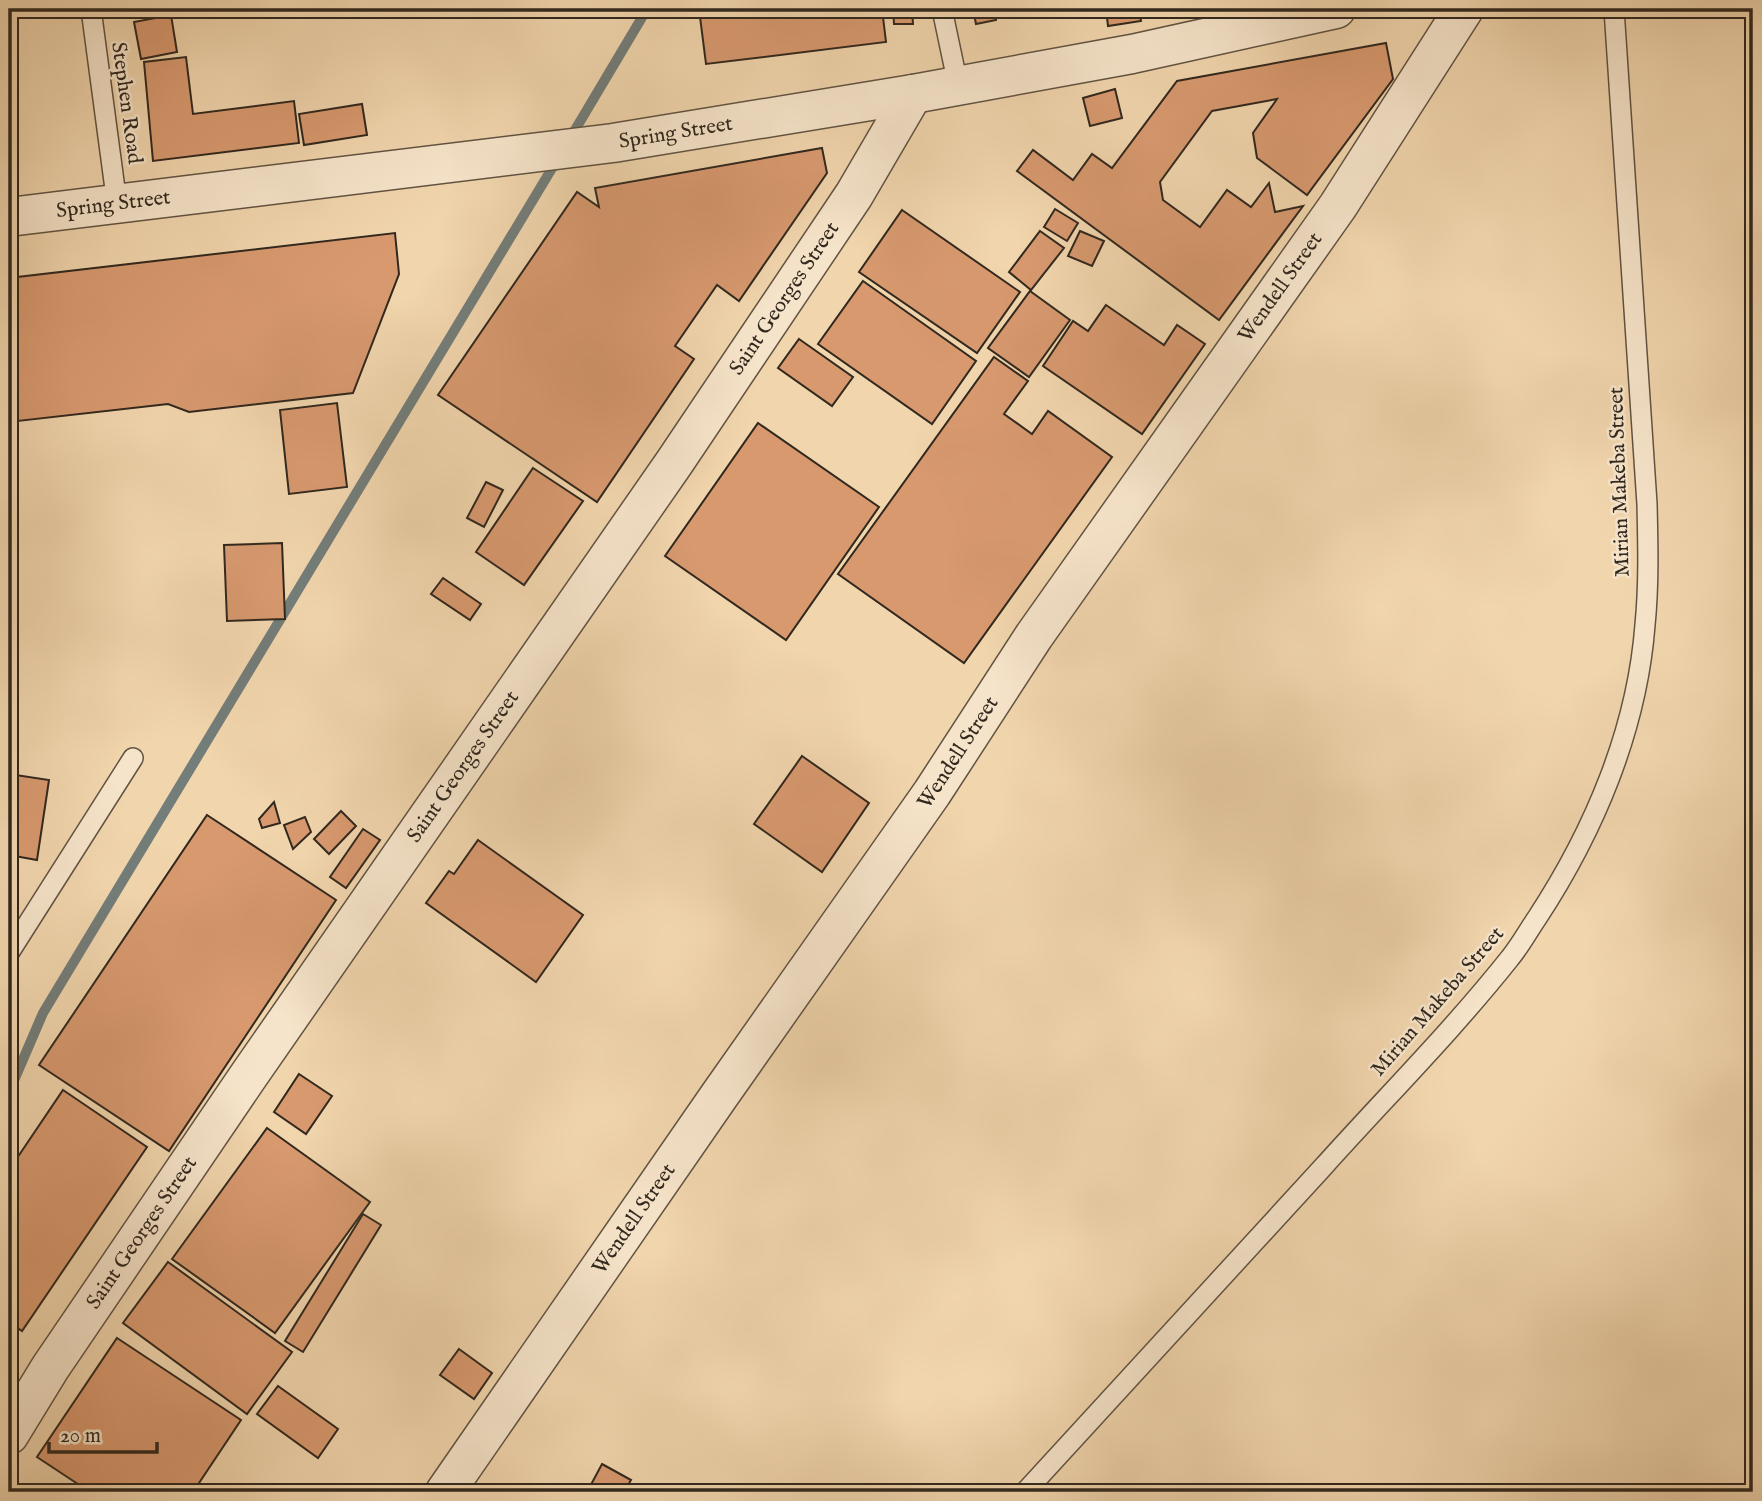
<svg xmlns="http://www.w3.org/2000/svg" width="1762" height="1501" font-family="'IM FELL English',serif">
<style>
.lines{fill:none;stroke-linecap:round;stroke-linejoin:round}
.stream{stroke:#737d79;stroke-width:10}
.building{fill:#d8996f;stroke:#31281e;stroke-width:2}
.lane-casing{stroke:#615342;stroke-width:22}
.street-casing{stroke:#615342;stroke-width:41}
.lane{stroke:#f6e4ca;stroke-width:19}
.street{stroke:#f6e4ca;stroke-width:38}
.labels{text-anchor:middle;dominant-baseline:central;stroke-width:5;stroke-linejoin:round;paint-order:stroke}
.street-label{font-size:21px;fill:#31281e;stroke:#f6e4ca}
</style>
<rect width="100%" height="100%" fill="#f1d5ad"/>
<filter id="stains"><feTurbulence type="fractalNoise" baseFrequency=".00286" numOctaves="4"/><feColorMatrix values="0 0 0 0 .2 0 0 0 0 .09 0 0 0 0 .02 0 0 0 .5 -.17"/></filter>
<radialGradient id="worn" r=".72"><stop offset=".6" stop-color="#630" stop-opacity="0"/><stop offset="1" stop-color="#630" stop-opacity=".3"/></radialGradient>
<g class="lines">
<g class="stream">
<polyline points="569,140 647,9"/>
<polyline points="9,1092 43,1013 557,160"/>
</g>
</g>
<g class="building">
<polygon points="135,9 177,9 177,10 136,18"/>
<polygon points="699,9 882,9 886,42 706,64"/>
<polygon points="893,9 912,9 913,24 894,24"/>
<polygon points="973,9 994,9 996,20 976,24"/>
<polygon points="1004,9 1028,9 1028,11 1004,12"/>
<polygon points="1106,9 1139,9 1141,21 1108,26"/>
<polygon points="171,15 177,52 141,59 134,22"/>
<polygon points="1386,43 1393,79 1307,195 1257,158 1253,133 1277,99 1212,111 1160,182 1163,200 1200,227 1227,190 1251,207 1269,183 1275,212 1303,206 1219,320 1017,171 1033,150 1073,180 1092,154 1112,168 1177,81"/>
<polygon points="186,57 193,114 294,101 299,143 153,161 144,62"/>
<polygon points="1115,89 1122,118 1090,126 1083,98"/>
<polygon points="362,104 367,135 304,145 299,114"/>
<polygon points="822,148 827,173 739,301 717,285 675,346 694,359 597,502 438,395 577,192 599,207 595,188"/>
<polygon points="1055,209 1078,223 1067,241 1044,227"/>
<polygon points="902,210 1020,292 977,353 859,272"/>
<polygon points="1040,231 1064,248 1031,290 1009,272"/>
<polygon points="1080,231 1104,241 1092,266 1068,256"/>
<polygon points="395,233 399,274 353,393 189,412 168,404 9,422 9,278"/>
<polygon points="863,281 976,361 932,424 818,344"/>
<polygon points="1030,291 1070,320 1029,377 988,348"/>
<polygon points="1106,305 1164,345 1177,325 1205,344 1142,434 1043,366 1073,321 1088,331"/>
<polygon points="799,339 853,377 832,406 778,368"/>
<polygon points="994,357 1028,381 1004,414 1032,434 1048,411 1112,457 964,663 838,574"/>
<polygon points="337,403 347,487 289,494 280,410"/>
<polygon points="758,423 879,507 786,640 665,556"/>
<polygon points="533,468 583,501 524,585 476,552"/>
<polygon points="486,482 503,490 484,527 467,518"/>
<polygon points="282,543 285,619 227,621 224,545"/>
<polygon points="443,578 481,604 470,620 431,594"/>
<polygon points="802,756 869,803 822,872 754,824"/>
<polygon points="9,774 49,780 37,860 9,855"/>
<polygon points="274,802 280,823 262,828 259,819"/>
<polygon points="341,811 356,826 329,854 314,839"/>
<polygon points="207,815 336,900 169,1151 39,1065"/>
<polygon points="305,817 311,832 293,849 284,825"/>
<polygon points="363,829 380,840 346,888 330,877"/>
<polygon points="478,840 583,915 536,982 426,903 449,871 454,874"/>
<polygon points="299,1074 332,1096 306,1134 274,1112"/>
<polygon points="63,1090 147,1147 22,1331 9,1322 9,1170"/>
<polygon points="267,1128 370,1202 275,1333 172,1259"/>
<polygon points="363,1214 381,1225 303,1352 285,1341"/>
<polygon points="168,1262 292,1352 247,1414 123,1323"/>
<polygon points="117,1338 241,1420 193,1492 90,1492 37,1457"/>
<polygon points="459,1349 492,1373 474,1399 440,1375"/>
<polygon points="278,1386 338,1429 318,1458 257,1414"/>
<polygon points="602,1464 631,1480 624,1492 587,1492"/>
</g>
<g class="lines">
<defs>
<g id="lane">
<polyline points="91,9 117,204"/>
<polyline points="942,9 958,85"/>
<polyline points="9,953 133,758"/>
<path d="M1025,1492C1125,1384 1224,1275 1324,1166C1386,1097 1452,1031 1510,958C1520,946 1528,931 1537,918C1594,831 1637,730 1645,625C1649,585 1648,545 1647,504L1614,9"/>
</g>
<g id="street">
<path id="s1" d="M9,217L613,143L913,94L1132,54L1336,9"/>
<path id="s2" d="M9,1435L50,1368L249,1075L674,463L854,195L913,94"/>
<path id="s3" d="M445,1492L719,1096L932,793L1034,636L1338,206L1464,9"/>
</g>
</defs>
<use href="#lane" class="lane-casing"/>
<use href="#street" class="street-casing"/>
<use href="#lane" class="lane"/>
<use href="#street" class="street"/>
</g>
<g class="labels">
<g class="street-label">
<text transform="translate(126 103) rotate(82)">Stephen Road</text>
<text stroke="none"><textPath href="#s1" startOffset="672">Spring Street</textPath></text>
<text stroke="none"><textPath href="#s1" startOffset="105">Spring Street</textPath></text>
<text stroke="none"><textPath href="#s3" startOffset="1466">Wendell Street</textPath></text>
<text stroke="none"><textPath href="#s2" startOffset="1376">Saint Georges Street</textPath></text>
<text transform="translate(1620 482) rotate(-92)">Mirian Makeba Street</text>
<text stroke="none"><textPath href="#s3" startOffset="900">Wendell Street</textPath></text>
<text stroke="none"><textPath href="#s2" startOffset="808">Saint Georges Street</textPath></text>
<text transform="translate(1438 1002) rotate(-49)">Mirian Makeba Street</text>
<text stroke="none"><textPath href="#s3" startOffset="332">Wendell Street</textPath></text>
<text stroke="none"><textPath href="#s2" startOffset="242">Saint Georges Street</textPath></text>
</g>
</g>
<rect width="1762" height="1501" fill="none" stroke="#f1d5ad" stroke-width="35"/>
<rect x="10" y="10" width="1741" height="1480" fill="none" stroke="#31281e" stroke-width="3.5"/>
<rect x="18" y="18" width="1727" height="1466" fill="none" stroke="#31281e" stroke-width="2"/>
<path d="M49 1442v10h108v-10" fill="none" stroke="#31281e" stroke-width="3.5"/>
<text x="60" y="1442" font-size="21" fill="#31281e" stroke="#f6e4ca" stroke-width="5" paint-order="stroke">20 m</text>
<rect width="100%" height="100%" filter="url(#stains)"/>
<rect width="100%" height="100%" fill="url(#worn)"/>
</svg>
